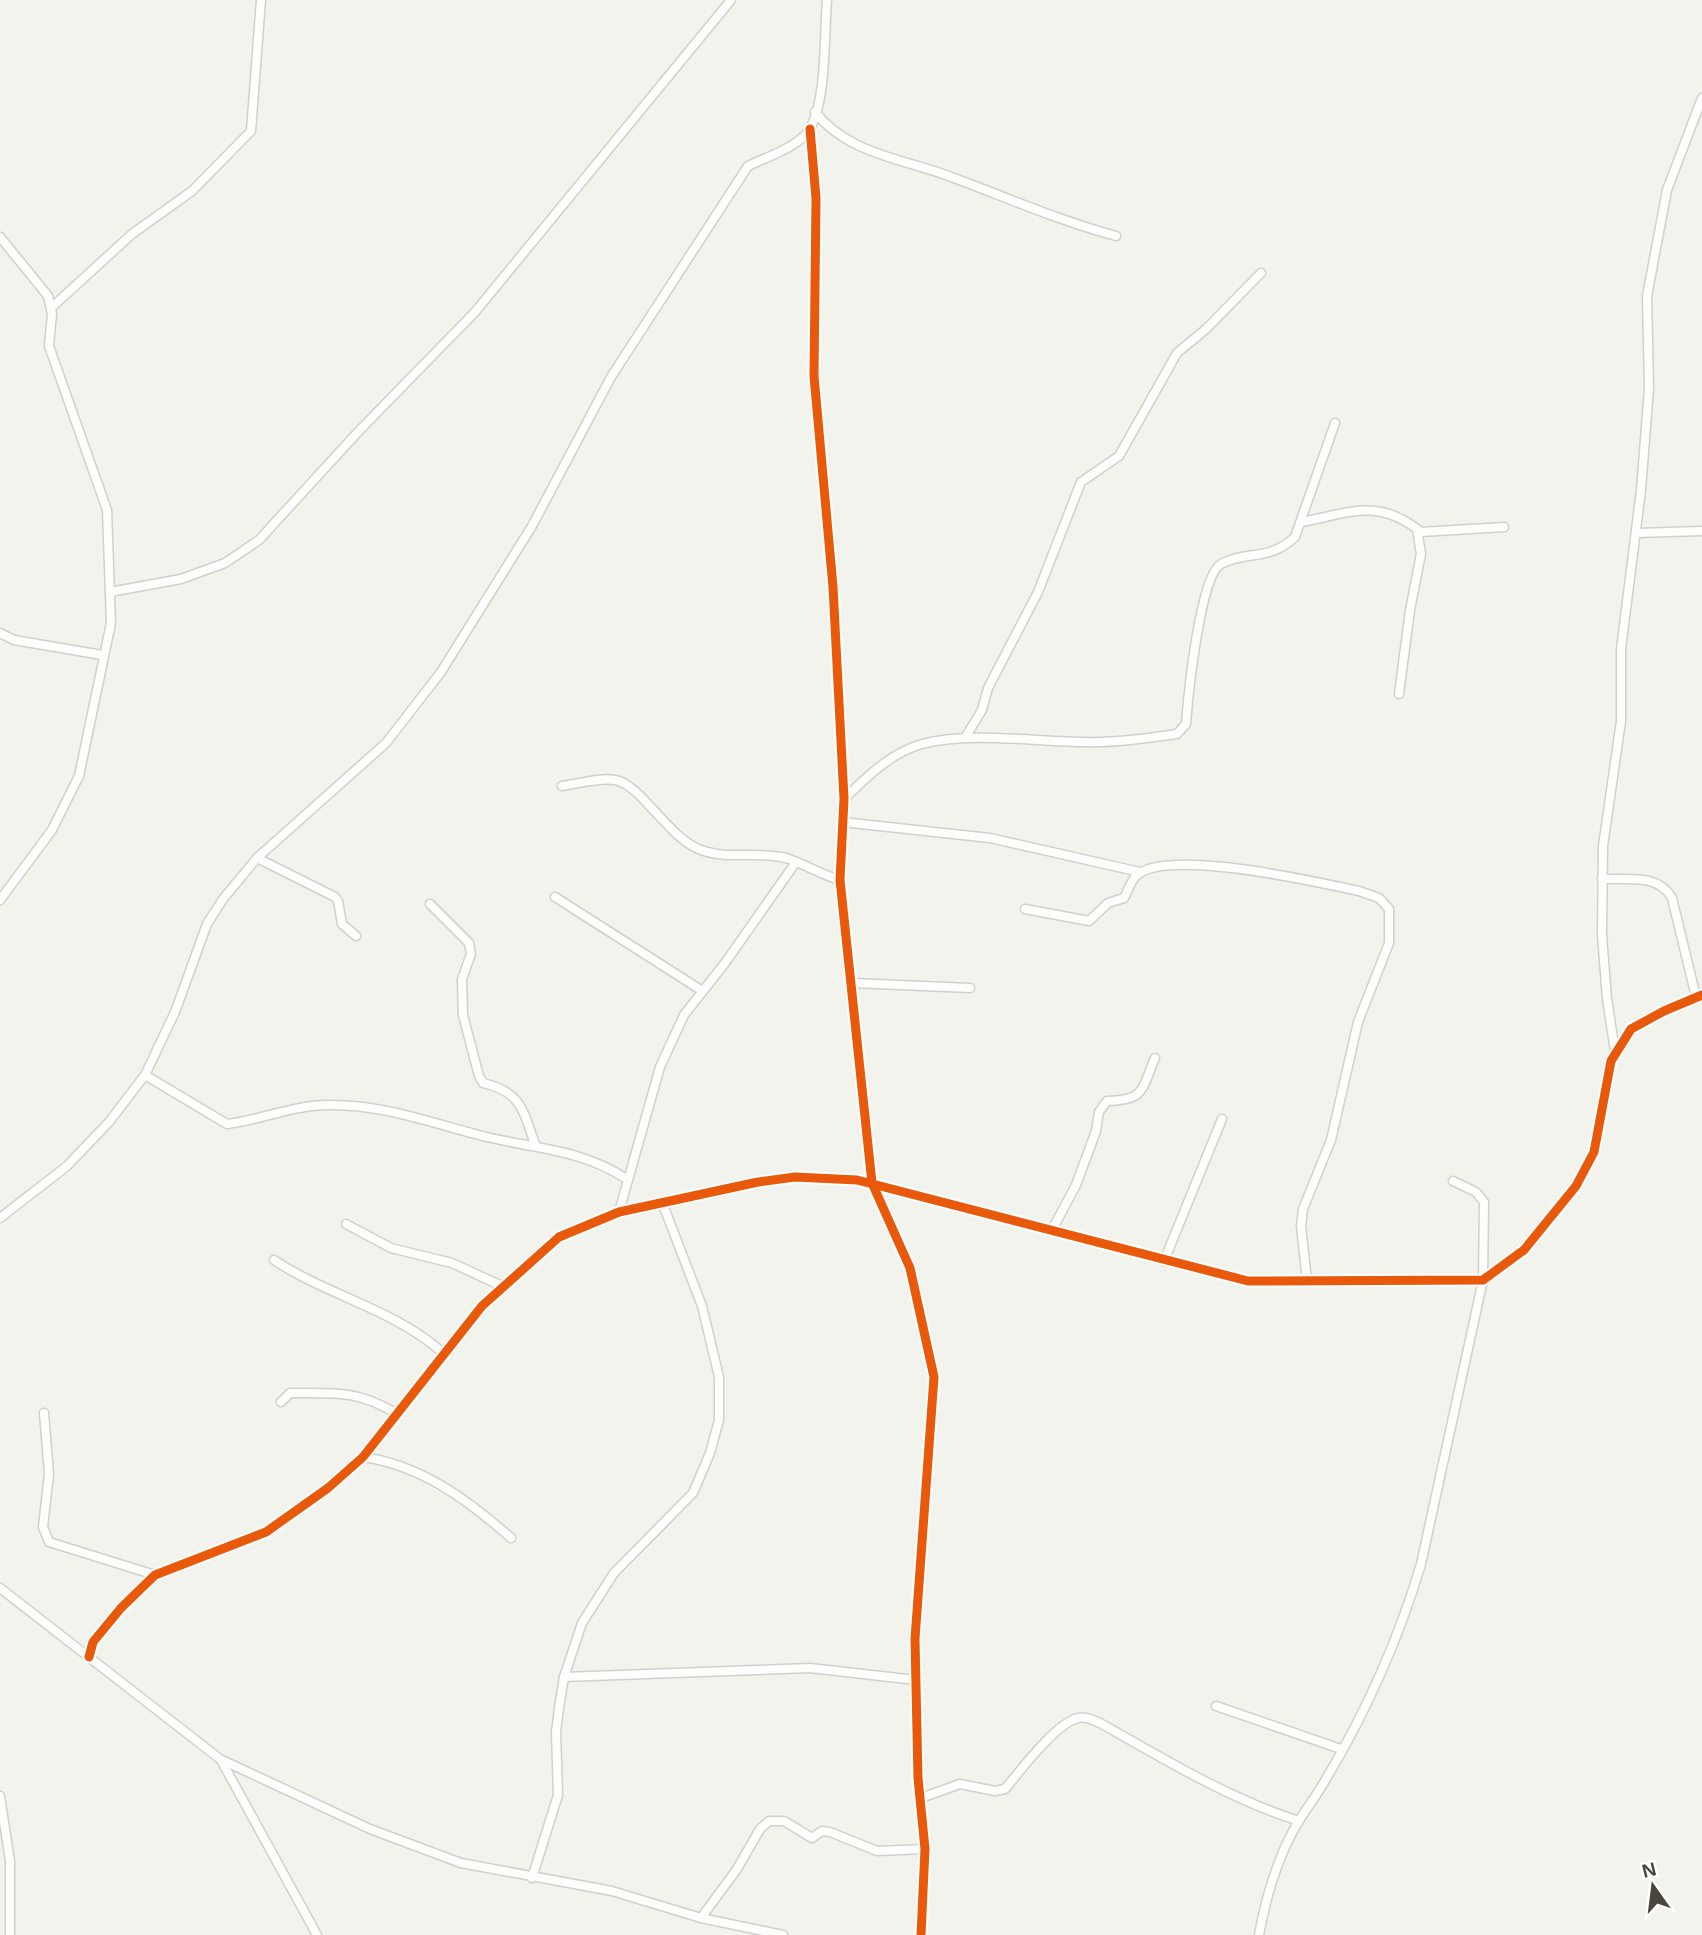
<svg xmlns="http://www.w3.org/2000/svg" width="1702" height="1935" font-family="Arial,sans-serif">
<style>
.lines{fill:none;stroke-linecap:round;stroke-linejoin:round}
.street-casing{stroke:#d1d0cc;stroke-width:11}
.street{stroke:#fdfdfc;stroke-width:8}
.cycleway-casing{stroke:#fff;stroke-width:13}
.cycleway{stroke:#e8590c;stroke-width:9}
</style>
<rect width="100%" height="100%" fill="#f3f3ee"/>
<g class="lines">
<defs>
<g id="street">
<path d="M815,112C849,155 906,159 954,178C1008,198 1060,221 1116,236"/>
<polyline points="810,129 816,198 814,376 833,587 844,799 840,880 872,1183 910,1268 934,1377 915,1639 918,1778 925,1849 921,1935"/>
<polyline points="0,237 48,296 52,314 49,346 107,510 111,623 79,776 52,830 0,900"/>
<polyline points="51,308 132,234 192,191 251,131 261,0"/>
<path d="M1302,522C1350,513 1378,497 1421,532L1504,527"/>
<polyline points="1637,533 1702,531"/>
<polyline points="110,592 181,579 225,563 259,540 357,433 475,312 731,0"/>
<polyline points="0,633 14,640 102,655"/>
<polyline points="1399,694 1410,610 1421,554 1417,529"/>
<polyline points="965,738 982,710 988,688 1038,592 1081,482 1119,456 1177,353 1206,329 1261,273"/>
<path d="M562,786C578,784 599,777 615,780C641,784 669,839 701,850C728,860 758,851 786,858C805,864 821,875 840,880"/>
<path d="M844,799C867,777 890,753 922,744C969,731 1037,742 1087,742C1116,743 1148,738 1177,734L1186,724C1188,697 1200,575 1221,564C1247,550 1268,562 1295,537L1335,423"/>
<polyline points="842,822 990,838 1140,872"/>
<polyline points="257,858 335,897 338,901 342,924 356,936"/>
<path d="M1602,879C1628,880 1658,873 1672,898L1696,997"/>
<polyline points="555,897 701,990"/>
<path d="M430,904L469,943L471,954L462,979L463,1015L479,1076L483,1083C522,1092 523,1111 535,1144"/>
<path d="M1025,909L1089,921L1108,903L1124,898C1128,891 1131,880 1137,875C1169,848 1317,882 1359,891L1379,898L1389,909V943L1358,1022L1331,1140L1303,1209L1301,1226L1307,1280"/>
<polyline points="853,983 970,988"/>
<polyline points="1615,1051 1607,999 1602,935 1603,846 1621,721 1621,649 1641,490 1649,388 1647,296 1667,190 1702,98"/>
<path d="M145,1075L227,1124C261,1120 294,1105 328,1105C379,1104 426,1121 475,1134C529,1149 579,1147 628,1180"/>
<polyline points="619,1212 660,1067 684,1015 725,963 796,862"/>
<path d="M0,1218L67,1166L109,1122L145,1075L175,1012L207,924L223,899L257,858L386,743L441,672L532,526L611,377L748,166C767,157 798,147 809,130C827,102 824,34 827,0"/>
<polyline points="346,1224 391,1248 452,1263 504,1287"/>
<path d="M1052,1230L1076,1185L1096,1131L1099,1112L1107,1101C1145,1100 1141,1091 1155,1058"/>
<path d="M274,1260C328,1296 394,1309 443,1353"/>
<polyline points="1164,1261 1222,1119"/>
<path d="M281,1402L290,1393C333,1393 358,1390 395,1413"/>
<polyline points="44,1413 49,1474 43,1527 49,1542 155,1575"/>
<path d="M363,1457C421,1465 468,1500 511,1538"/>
<polyline points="0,1588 220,1759 370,1829 461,1863 612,1891 701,1918 783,1935"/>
<polyline points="89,1657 93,1642 121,1608 155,1575 266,1532 328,1488 363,1457 482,1306 559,1237 619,1212 758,1182 795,1177 857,1180 1248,1281 1483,1280 1524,1250 1576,1186 1594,1152 1611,1061 1631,1029 1664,1011 1702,995"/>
<polyline points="564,1677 810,1668 916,1680"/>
<polyline points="1216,1706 1341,1749"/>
<polyline points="221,1760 317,1935"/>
<polyline points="0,1796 10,1861 10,1935"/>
<path d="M921,1798L960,1784L995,1791L1005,1789C1020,1771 1056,1723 1078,1718C1086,1716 1093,1720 1100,1723C1166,1760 1227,1798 1299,1821"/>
<polyline points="532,1878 558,1795 556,1732 559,1708 564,1677 582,1623 614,1573 693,1493 710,1453 719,1420 719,1377 702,1306 662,1202"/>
<polyline points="701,1918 737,1869 760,1829 769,1821 784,1821 812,1838 822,1831 830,1832 877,1851 925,1849"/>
<path d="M1259,1935C1266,1897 1277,1858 1297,1824C1306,1809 1317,1795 1326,1779C1366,1712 1399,1638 1421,1564L1483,1280L1484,1202L1476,1192L1453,1181"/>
</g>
</defs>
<use href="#street" class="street-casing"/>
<use href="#street" class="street"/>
<defs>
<g id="cycleway">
<polyline points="810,129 816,198 814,376 833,587 844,799 840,880 872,1183 910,1268 934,1377 915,1639 918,1778 925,1849 921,1935"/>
<polyline points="89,1657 93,1642 121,1608 155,1575 266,1532 328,1488 363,1457 482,1306 559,1237 619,1212 758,1182 795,1177 857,1180 1248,1281 1483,1280 1524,1250 1576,1186 1594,1152 1611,1061 1631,1029 1664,1011 1702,995"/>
</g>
</defs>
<use href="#cycleway" class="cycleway-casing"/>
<use href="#cycleway" class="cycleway"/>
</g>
<g transform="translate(1653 1886) rotate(346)" stroke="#ffffff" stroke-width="5" paint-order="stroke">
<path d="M0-5L12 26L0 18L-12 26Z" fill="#49453a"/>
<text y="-10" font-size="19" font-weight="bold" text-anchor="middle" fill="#49453a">N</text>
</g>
</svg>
